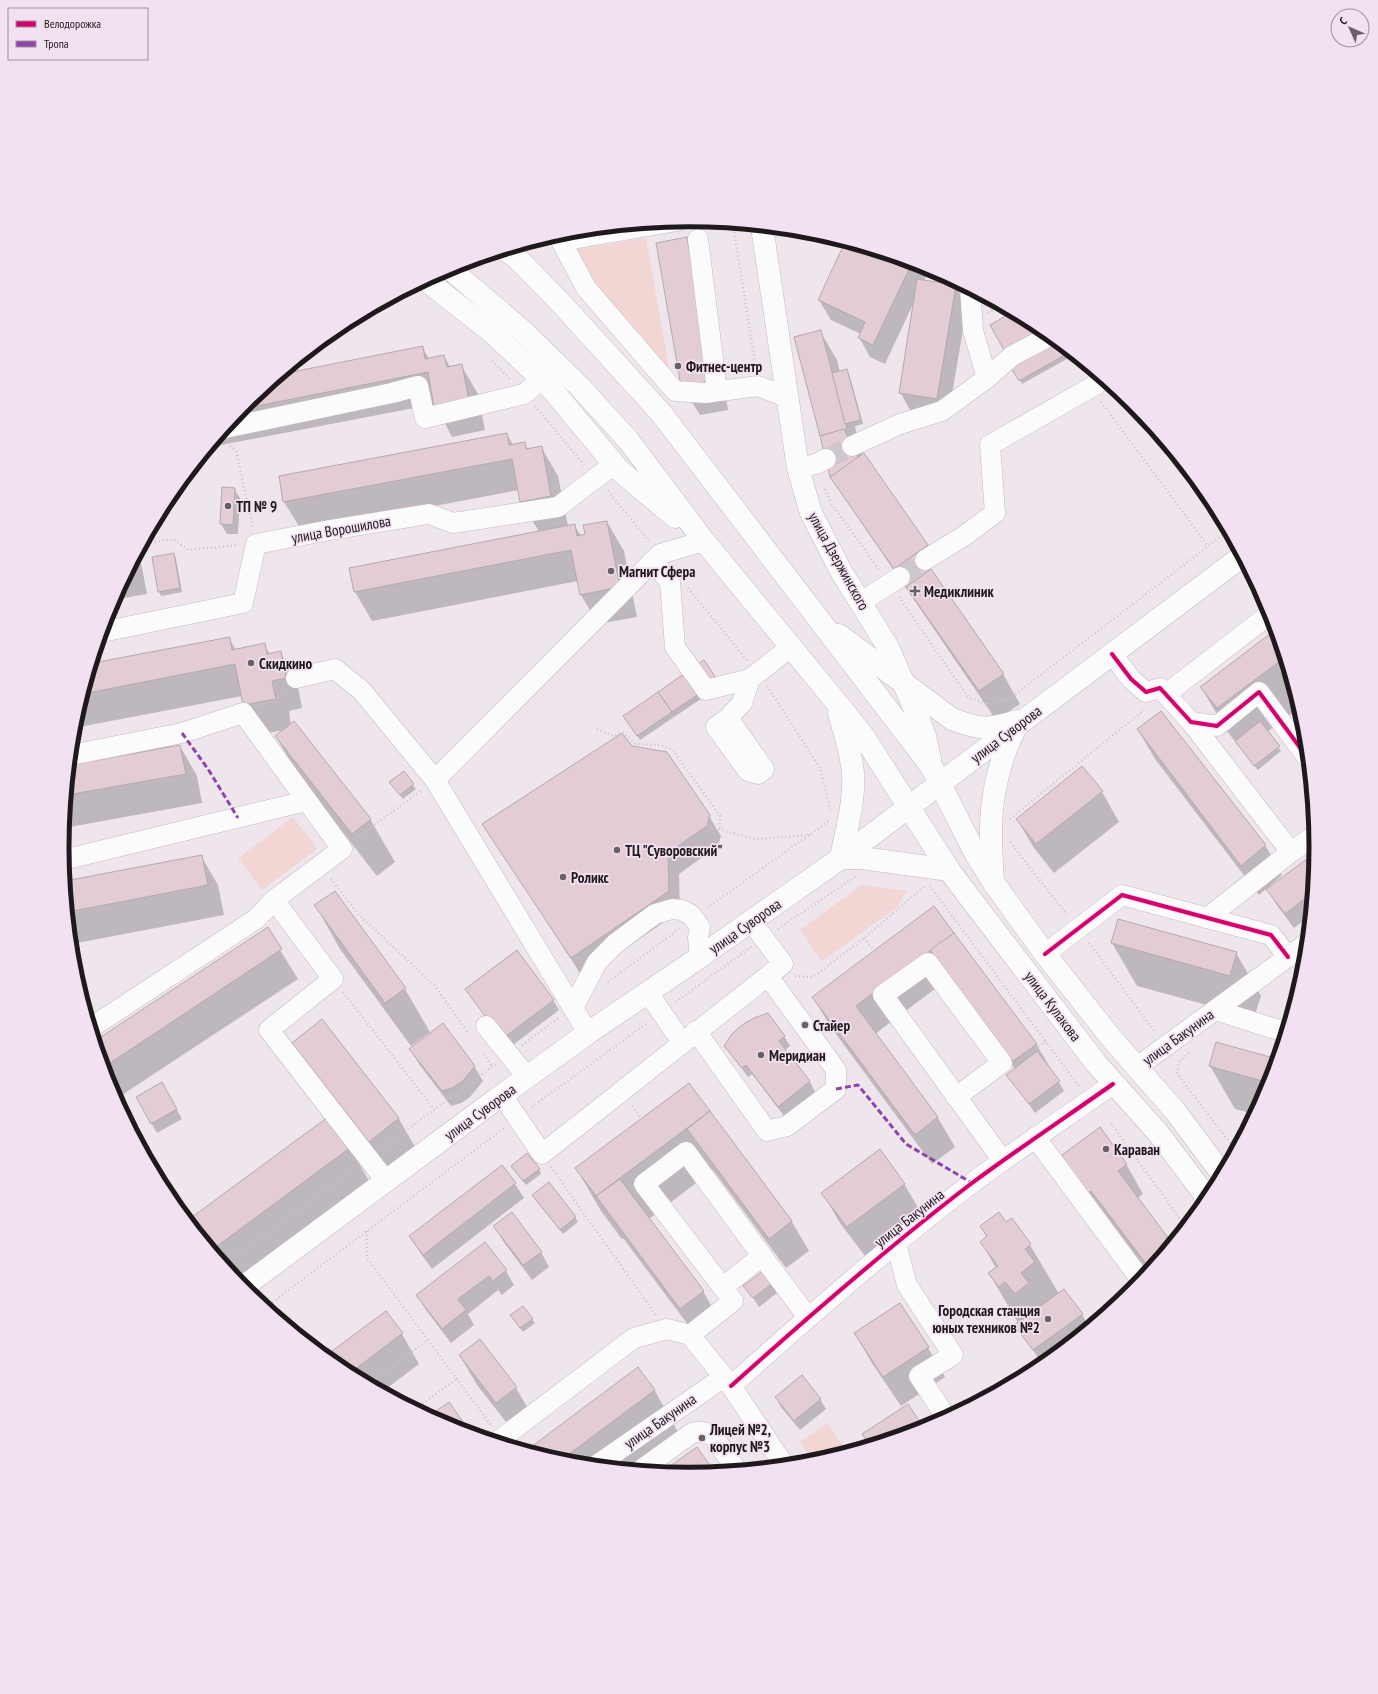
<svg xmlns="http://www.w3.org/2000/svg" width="1378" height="1694" font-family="'PT Sans Narrow',sans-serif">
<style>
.green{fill:#f1d6d3}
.shadow{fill:#0003}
.building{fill:#e4ccd5;stroke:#b2aaae}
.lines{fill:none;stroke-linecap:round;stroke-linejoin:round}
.minor-tunnel{stroke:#cfc6ce;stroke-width:20;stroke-dasharray:20 10;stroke-linecap:butt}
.minor-casing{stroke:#c1bac0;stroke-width:21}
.major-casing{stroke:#c1bac0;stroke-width:23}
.path{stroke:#c9c5c8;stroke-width:2.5;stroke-dasharray:1 3;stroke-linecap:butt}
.minor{stroke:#fcfbfc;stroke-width:20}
.major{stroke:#fcfbfc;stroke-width:22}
.quiet{stroke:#8e44ad;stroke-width:3;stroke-dasharray:6 3;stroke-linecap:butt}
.cycleway-casing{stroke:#f2e1f0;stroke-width:6}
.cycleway{stroke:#d6006c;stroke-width:4}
.poi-dot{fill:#676066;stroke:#f2e1f0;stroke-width:1.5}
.labels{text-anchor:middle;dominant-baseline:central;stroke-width:3.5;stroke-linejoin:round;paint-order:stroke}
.poi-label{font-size:15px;font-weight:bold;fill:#1f191e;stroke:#f2e1f0;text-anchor:start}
.street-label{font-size:15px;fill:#1f191e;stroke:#f2e1f0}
.rim{fill:none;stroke:#1f191e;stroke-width:5}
</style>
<rect width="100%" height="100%" fill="#eee5ed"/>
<g class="green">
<polygon points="646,238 669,368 589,283 574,250"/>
<polygon points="293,817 317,849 262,890 238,858"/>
<polygon points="862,885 907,891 896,908 822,961 800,930"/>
<polygon points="827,1423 847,1451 813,1461 800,1442"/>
</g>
<g class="shadow">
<polygon points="689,220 702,221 702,224 587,247 583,240 573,231"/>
<polygon points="686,238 703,268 728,410 700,415 682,386"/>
<polygon points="846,243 881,253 895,260 896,258 920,265 926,276 924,281 955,286 967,306 948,418 911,412 900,392 914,302 885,364 870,357 859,337 861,334 831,320 819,300"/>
<polygon points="820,331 837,360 840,372 847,370 849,374 863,424 855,426 862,456 864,455 927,546 933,556 925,561 1003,674 1020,704 996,720 837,487"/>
<polygon points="1058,343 1074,355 1022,384 1013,368"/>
<polygon points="422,347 429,359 444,356 450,367 461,365 478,394 485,430 452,437 435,404 216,446 214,442 246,403 281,375"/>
<polygon points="507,434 513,445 524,443 528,449 541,447 558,476 568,526 574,525 581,536 586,535 607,522 624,551 637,617 598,624 581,595 578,581 372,621 355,592 351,569 539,532 521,501 519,490 302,531 284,502 280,477"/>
<polygon points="234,489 240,498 238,534 227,534 221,524"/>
<polygon points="139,552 147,594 124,598 119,590"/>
<polygon points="174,554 176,559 182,592 161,596 159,591"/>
<polygon points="1276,631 1299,708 1267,732 1281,751 1258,770 1226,730 1201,687"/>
<polygon points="229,638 236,650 264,645 270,654 280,652 297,682 302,708 289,711 291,725 370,819 395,862 377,876 301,779 276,737 285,730 261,734 242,696 74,728 92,664"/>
<polygon points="720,686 640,740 627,720"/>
<polygon points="1138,730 1265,845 1282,875 1259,895 1155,759"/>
<polygon points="180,746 197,776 202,803 64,828 70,766"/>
<polygon points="631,747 709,816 721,836 718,846 679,874 680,911 583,978 484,824"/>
<polygon points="1082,767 1102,792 1119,822 1054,873 1034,848 1017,819"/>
<polygon points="403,772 416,789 403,799 393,787"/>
<polygon points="1315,854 1309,916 1294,928 1276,904 1268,889"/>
<polygon points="201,856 218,885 224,915 72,944 65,882"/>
<polygon points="316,906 405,989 430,1032 411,1046 340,949"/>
<polygon points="934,907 1036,1044 1064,1091 1035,1113 1008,1075 1015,1069 948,979 875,1034 938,1118 955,1147 932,1164 830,1026 813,997"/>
<polygon points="267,929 298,979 116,1099 110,1087 96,1041"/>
<polygon points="1112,943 1236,953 1261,996 1254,1018 1137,986"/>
<polygon points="466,989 553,1000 559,1010 509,1048"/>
<polygon points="322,1021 399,1119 423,1161 395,1184 318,1086 294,1043"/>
<polygon points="784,1036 790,1046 785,1050 810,1082 815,1092 784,1116 752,1074 748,1077 725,1046"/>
<polygon points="411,1049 474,1066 483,1081 470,1097 461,1103 451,1106 419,1064"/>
<polygon points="1276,1060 1268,1087 1254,1114 1235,1109 1210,1066"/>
<polygon points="162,1083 182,1119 157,1133 137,1098"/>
<polygon points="689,1084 792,1222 809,1251 786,1268 713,1170 649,1219 703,1291 720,1321 698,1338 623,1238 622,1239 601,1211 576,1168"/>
<polygon points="328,1118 350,1148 375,1191 244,1288 189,1221"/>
<polygon points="1126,1164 1143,1194 1137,1199 1171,1243 1148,1272 1109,1220 1077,1188"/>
<polygon points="502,1166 515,1184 524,1198 432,1269 419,1251 410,1237"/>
<polygon points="539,1169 541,1174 526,1185 515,1170"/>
<polygon points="904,1184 922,1214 865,1256 840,1223 823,1194"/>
<polygon points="536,1200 575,1217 578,1222 563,1234"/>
<polygon points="1011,1219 1030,1245 1059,1294 1082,1314 1087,1324 1039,1359 1016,1325 1018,1323 989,1273 996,1268 981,1242 987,1238 981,1227 1006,1223"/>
<polygon points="495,1227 541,1252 549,1267 532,1280 503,1241"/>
<polygon points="506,1271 514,1285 502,1295 498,1290 468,1314 474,1325 451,1343 426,1310 417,1295"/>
<polygon points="772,1284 777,1293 759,1307 745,1286"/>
<polygon points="900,1304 928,1348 945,1377 901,1406 872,1363 855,1334"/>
<polygon points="386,1313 402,1334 419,1364 383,1391 345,1370 334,1352"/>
<polygon points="532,1319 535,1323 523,1332 514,1320"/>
<polygon points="460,1356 516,1388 533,1417 514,1432 477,1385"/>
<polygon points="638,1369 655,1391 679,1434 632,1468 566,1462 528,1450"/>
<polygon points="776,1397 820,1399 826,1409 800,1430 781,1407"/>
<polygon points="430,1416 465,1427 468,1432 449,1426"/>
<polygon points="923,1428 869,1444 863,1434"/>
<polygon points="697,1448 713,1472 689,1474 664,1472"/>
</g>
<g class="building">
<polygon points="687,237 712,381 681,386 656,243"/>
<polygon points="845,242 895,259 895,257 912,263 873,345 858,338 865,322 818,300"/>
<polygon points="917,279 956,285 937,399 899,393"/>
<polygon points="1013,312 1042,329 1004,350 990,325"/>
<polygon points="821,330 847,429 820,436 794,337"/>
<polygon points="1057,342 1070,352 1019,381 1011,368"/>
<polygon points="423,346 425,359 444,355 447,367 462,364 469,401 434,407 428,372 242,409 282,374"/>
<polygon points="847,369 861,420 845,424 832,373"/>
<polygon points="844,429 858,458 830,477 820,436"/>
<polygon points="507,433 509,445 525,442 526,449 542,446 551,496 520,502 512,459 283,502 279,476"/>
<polygon points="864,453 928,545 894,569 830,477"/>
<polygon points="222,487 235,488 233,525 220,524"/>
<polygon points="607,521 620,587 580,595 571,550 354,592 349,568 575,524 577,536 585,534 583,525"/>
<polygon points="920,551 931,569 906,587 894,569"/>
<polygon points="174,553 180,588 158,592 152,557"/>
<polygon points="931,569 1004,674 979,691 906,587"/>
<polygon points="1275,630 1284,658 1217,708 1200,687"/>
<polygon points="230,637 232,650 265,643 267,654 281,651 286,678 272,681 276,699 243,705 235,664 83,694 93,663"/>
<polygon points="704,660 718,681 672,712 658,692"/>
<polygon points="658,692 672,712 637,736 623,716"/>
<polygon points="1161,711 1266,845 1241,866 1137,729"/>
<polygon points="294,721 371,819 352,834 275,736"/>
<polygon points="1260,721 1280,746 1254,766 1235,741"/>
<polygon points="622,733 632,746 667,752 710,815 707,826 668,853 669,891 571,958 482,824"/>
<polygon points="180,745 186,774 67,795 70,765"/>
<polygon points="1082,766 1103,791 1036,844 1016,819"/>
<polygon points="404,771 414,784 400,795 389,782"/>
<polygon points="1315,853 1311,894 1285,914 1266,889"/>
<polygon points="202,855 208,885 68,912 65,881"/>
<polygon points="335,891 406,988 385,1003 314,905"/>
<polygon points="934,906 954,933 856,1006 938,1117 915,1135 812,997"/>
<polygon points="1118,919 1237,952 1230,976 1111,943"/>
<polygon points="268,927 282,949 104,1067 96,1040"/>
<polygon points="954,933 1037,1044 1013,1061 930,950"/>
<polygon points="517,950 554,1000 502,1039 465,989"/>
<polygon points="768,1013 785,1036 779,1041 810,1081 778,1107 746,1065 742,1068 724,1046 732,1034 742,1025 754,1018"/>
<polygon points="322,1019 399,1118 369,1142 292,1043"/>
<polygon points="443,1023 475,1066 462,1082 452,1088 442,1091 409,1049"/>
<polygon points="1216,1042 1277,1059 1269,1083 1209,1066"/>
<polygon points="1037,1051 1060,1081 1029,1104 1006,1075"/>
<polygon points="162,1082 177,1109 151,1124 136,1097"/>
<polygon points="689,1083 710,1111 596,1196 575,1168"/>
<polygon points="710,1111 792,1221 769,1239 687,1129"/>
<polygon points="328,1117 351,1147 212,1250 188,1220"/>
<polygon points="1100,1127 1127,1164 1118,1171 1172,1243 1150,1269 1091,1191 1086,1195 1058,1158"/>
<polygon points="880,1149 905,1184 847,1227 821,1193"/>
<polygon points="527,1153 540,1169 523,1181 511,1166"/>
<polygon points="502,1165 516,1183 423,1255 409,1236"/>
<polygon points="620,1179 704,1291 680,1309 596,1196"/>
<polygon points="549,1182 576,1217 560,1230 532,1195"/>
<polygon points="512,1212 542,1252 523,1265 493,1226"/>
<polygon points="999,1212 1006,1222 1012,1218 1031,1244 1025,1249 1035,1262 1021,1273 1029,1283 1015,1294 1005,1282 999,1287 988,1273 998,1266 980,1242 987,1236 980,1226"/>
<polygon points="485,1242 507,1270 493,1281 489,1276 458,1299 466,1310 442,1329 416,1295"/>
<polygon points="763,1271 773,1283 753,1298 743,1286"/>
<polygon points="1064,1289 1083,1314 1033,1350 1014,1325"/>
<polygon points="900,1303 929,1347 883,1377 854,1333"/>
<polygon points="523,1306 533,1319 520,1328 510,1315"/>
<polygon points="386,1311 403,1333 350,1373 348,1372 332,1351"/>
<polygon points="480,1339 517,1387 496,1403 459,1355"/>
<polygon points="638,1367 655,1390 561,1460 527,1450"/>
<polygon points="802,1375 821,1399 794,1421 775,1397"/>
<polygon points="449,1402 466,1426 461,1430 449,1426 429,1416"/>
<polygon points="908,1404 924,1428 869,1444 862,1434"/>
<polygon points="697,1447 714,1471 689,1474 663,1471"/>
</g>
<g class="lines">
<g class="minor-tunnel">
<polyline points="826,459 852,446"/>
<polyline points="900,577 925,560"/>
</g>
<defs>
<g id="minor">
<polyline points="558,235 586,288 675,391 705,393 758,386 786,397"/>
<polyline points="698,239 717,391"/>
<polyline points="561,241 677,221"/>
<polyline points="970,289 973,331 987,378"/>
<polyline points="225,428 392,393 418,386 425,418 524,394 542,379"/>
<polyline points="852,446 900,424 942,411 987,378 1012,356 1050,336"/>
<polyline points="798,468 816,464 826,459"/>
<polyline points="925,560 964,536 995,513 990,445 1104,380"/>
<polyline points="653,561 670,582 675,647 706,690 750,679"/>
<polyline points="861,602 900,577"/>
<polyline points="102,632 243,603 256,544 330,530 429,514 453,523 558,507 614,464"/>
<polyline points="1112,654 1131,679 1146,692 1160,688 1191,722 1217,726 1259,692 1307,757"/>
<polyline points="296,678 335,669 362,691 435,780"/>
<polyline points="1166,694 1270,614"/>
<polyline points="728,718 764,769 758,774 748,771 716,727 728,718 742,703 750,679 792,646"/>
<polyline points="1191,722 1291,852 1207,918"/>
<polyline points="71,755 182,733 243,713 342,849 274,900 256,919 92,1027"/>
<polyline points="1291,852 1315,835"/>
<polyline points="63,860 306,801"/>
<polyline points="274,900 333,979 269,1030 386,1181"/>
<polyline points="1045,954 1122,895 1271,935 1288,957"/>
<polyline points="648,993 682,1042"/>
<polyline points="573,1008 597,962 616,943 655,914 672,909 682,910 691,915 700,927 698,938 700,957"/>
<polyline points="1215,1010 1285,1032"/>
<polyline points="486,1026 527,1077"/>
<polyline points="696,1031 767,1131 787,1126 836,1089 836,1070 768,976"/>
<polyline points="588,1033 435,780 660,554 704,541"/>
<polyline points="1137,1067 1307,943"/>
<polyline points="502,1095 542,1154 783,964 751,921"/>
<polyline points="956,1097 1002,1063 928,963 883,995 1003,1161"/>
<polyline points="1035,1137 1141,1280"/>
<polyline points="896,1243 907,1285 953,1355 919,1376 946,1417"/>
<polyline points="762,1256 808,1317"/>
<polyline points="690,1335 733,1301 644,1184 686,1152 762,1256 723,1287"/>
<path d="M731,1386C809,1316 888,1247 972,1183C1018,1149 1066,1117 1113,1084"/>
<polyline points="498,1441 634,1338 667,1329 690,1335 731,1386 784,1465"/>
<polyline points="597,1465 724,1377"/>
<path d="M642,1469L692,1433C700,1431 706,1432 713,1436L736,1469"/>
</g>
<g id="major">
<polyline points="762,227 798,468 811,513 842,573 888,647 918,717 925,736 930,759"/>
<polyline points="506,250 517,258 559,301 661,413 931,766 974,851 993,882 1045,954 1112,1039 1175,1111 1222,1174"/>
<polyline points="449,268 524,332 579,386 629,441 704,541 846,714 864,737 949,870 970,898 1095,1062 1159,1134 1208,1199"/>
<polyline points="426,280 493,333 550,387 619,470 675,517"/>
<path d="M839,635L952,719C980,730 988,730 1017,721"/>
<path d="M839,714C845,733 851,753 853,773C855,801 846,831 841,858H862L949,870"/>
<path d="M993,880C992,866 991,852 991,837C990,800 999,760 1016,727"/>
<polyline points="243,1287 487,1106 588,1033 700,957 841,858 1241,557"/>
</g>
</defs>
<use href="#minor" class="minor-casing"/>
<use href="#major" class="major-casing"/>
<g class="path">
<polyline points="733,224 756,370"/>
<polyline points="988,313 1000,306"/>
<polyline points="492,361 510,379"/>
<polyline points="1101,402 1208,546"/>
<polyline points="535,406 584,465"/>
<polyline points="230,446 236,451 253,528"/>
<polyline points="825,489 831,503 880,571"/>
<polyline points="608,491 649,541"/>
<polyline points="130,570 133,569 148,543 173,539 189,550 239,545"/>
<polyline points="688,588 747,660"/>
<polyline points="899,597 968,697 988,704 1012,697 1228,531"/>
<polyline points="767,686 820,768 831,812"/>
<polyline points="259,706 276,699 285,690"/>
<polyline points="597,729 614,736 622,732 636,744 660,745 673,750 720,816 720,831"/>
<polyline points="1010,819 1144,710"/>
<polyline points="707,826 754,839 810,835"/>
<polyline points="355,839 422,790"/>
<polyline points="1010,842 1067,915"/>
<polyline points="331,879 357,913 434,985 469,1034"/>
<polyline points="930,886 1079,1086"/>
<polyline points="707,908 830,820"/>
<polyline points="778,929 855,877"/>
<polyline points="864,938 874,950"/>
<polyline points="1089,943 1155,1032"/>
<polyline points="795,976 813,977 864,938 926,885"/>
<polyline points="608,982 679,929"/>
<polyline points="343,992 434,1109"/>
<polyline points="676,1002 751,947"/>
<polyline points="522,1045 559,1018"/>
<polyline points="1189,1053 1179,1062 1177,1074 1235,1149"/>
<polyline points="484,1054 492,1066"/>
<polyline points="1019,1061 1046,1041"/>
<polyline points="632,1106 641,1118"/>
<polyline points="532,1107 647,1023"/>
<polyline points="1111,1123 1185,1226"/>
<polyline points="382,1148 496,1064"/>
<polyline points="551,1167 656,1315"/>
<polyline points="367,1231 367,1258 428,1340 368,1383"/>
<polyline points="225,1265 354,1169"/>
<polyline points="266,1307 504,1128"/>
<polyline points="428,1340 491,1425"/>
<polyline points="416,1408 457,1379"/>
</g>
<use href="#minor" class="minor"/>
<use href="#major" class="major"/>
<g class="quiet">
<polyline points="182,733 208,769 238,818"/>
<polyline points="836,1089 858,1085 906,1144 972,1183"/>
</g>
<defs>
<g id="cycleway">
<polyline points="1112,654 1131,679 1146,692 1160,688 1191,722 1217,726 1259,692 1307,757"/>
<polyline points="1045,954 1122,895 1271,935 1288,957"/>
<path d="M731,1386C809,1316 888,1247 972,1183C1018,1149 1066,1117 1113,1084"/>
</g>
</defs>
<use href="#cycleway" class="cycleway-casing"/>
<use href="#cycleway" class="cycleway"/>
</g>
<g class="poi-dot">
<circle cx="678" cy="366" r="4"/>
<circle cx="228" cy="506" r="4"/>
<circle cx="611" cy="571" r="4"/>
<path d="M913 585h4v4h4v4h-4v4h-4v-4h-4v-4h4z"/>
<circle cx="251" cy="663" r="4"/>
<circle cx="617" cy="850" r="4"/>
<circle cx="563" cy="877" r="4"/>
<circle cx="805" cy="1025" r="4"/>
<circle cx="761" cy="1055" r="4"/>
<circle cx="1106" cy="1149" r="4"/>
<circle cx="1048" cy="1319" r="4"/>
<circle cx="702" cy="1438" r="4"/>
</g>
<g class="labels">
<g class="poi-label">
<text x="686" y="366">Фитнес-центр</text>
<text x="236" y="506">ТП № 9</text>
<text x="619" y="571">Магнит Сфера</text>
<text x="924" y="591">Медиклиник</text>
<text x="259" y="663">Скидкино</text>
<text x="625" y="850">ТЦ "Суворовский"</text>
<text x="571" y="877">Роликс</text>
<text x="813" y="1025">Стайер</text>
<text x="769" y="1055">Меридиан</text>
<text x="1114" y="1149">Караван</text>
<text x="1040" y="1310" text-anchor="end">Городская станция<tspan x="1040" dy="17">юных техников №2</tspan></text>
<text x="710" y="1429">Лицей №2,<tspan x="710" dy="17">корпус №3</tspan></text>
</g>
<g class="street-label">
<text transform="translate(341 529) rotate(-10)">улица Ворошилова</text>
<text transform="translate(839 561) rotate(61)">улица Дзержинского</text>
<text transform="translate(1006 734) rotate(-37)">улица Суворова</text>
<text transform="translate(745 926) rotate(-35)">улица Суворова</text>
<text transform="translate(1053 1006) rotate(53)">улица Кулакова</text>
<text transform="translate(1178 1037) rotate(-36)">улица Бакунина</text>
<text transform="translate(480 1112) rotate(-36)">улица Суворова</text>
<text transform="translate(909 1218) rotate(-38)">улица Бакунина</text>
<text transform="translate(660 1421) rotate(-35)">улица Бакунина</text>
</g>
</g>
<path d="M0 0H1378V1694H0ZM69 847a620 620 0 1 1 1240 0a620 620 0 1 1-1240 0Z" fill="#f2e1f0" fill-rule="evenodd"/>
<path class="rim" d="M69 847a620 620 0 1 1 1240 0a620 620 0 1 1-1240 0Z"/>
<rect x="8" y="8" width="140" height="52" fill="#f2e1f0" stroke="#9e919c"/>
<rect x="16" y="21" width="20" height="6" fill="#d6006c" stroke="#9e919c"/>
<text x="44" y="28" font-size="12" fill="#1f191e">Велодорожка</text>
<rect x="16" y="41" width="20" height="6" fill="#8e44ad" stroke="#9e919c"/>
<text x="44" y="48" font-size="12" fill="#1f191e">Тропа</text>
<g transform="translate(1350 28) rotate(315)"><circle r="19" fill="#f2e1f0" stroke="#9e919c"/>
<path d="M0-3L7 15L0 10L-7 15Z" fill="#676066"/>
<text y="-6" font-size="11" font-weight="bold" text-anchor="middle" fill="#1f191e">С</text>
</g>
</svg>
